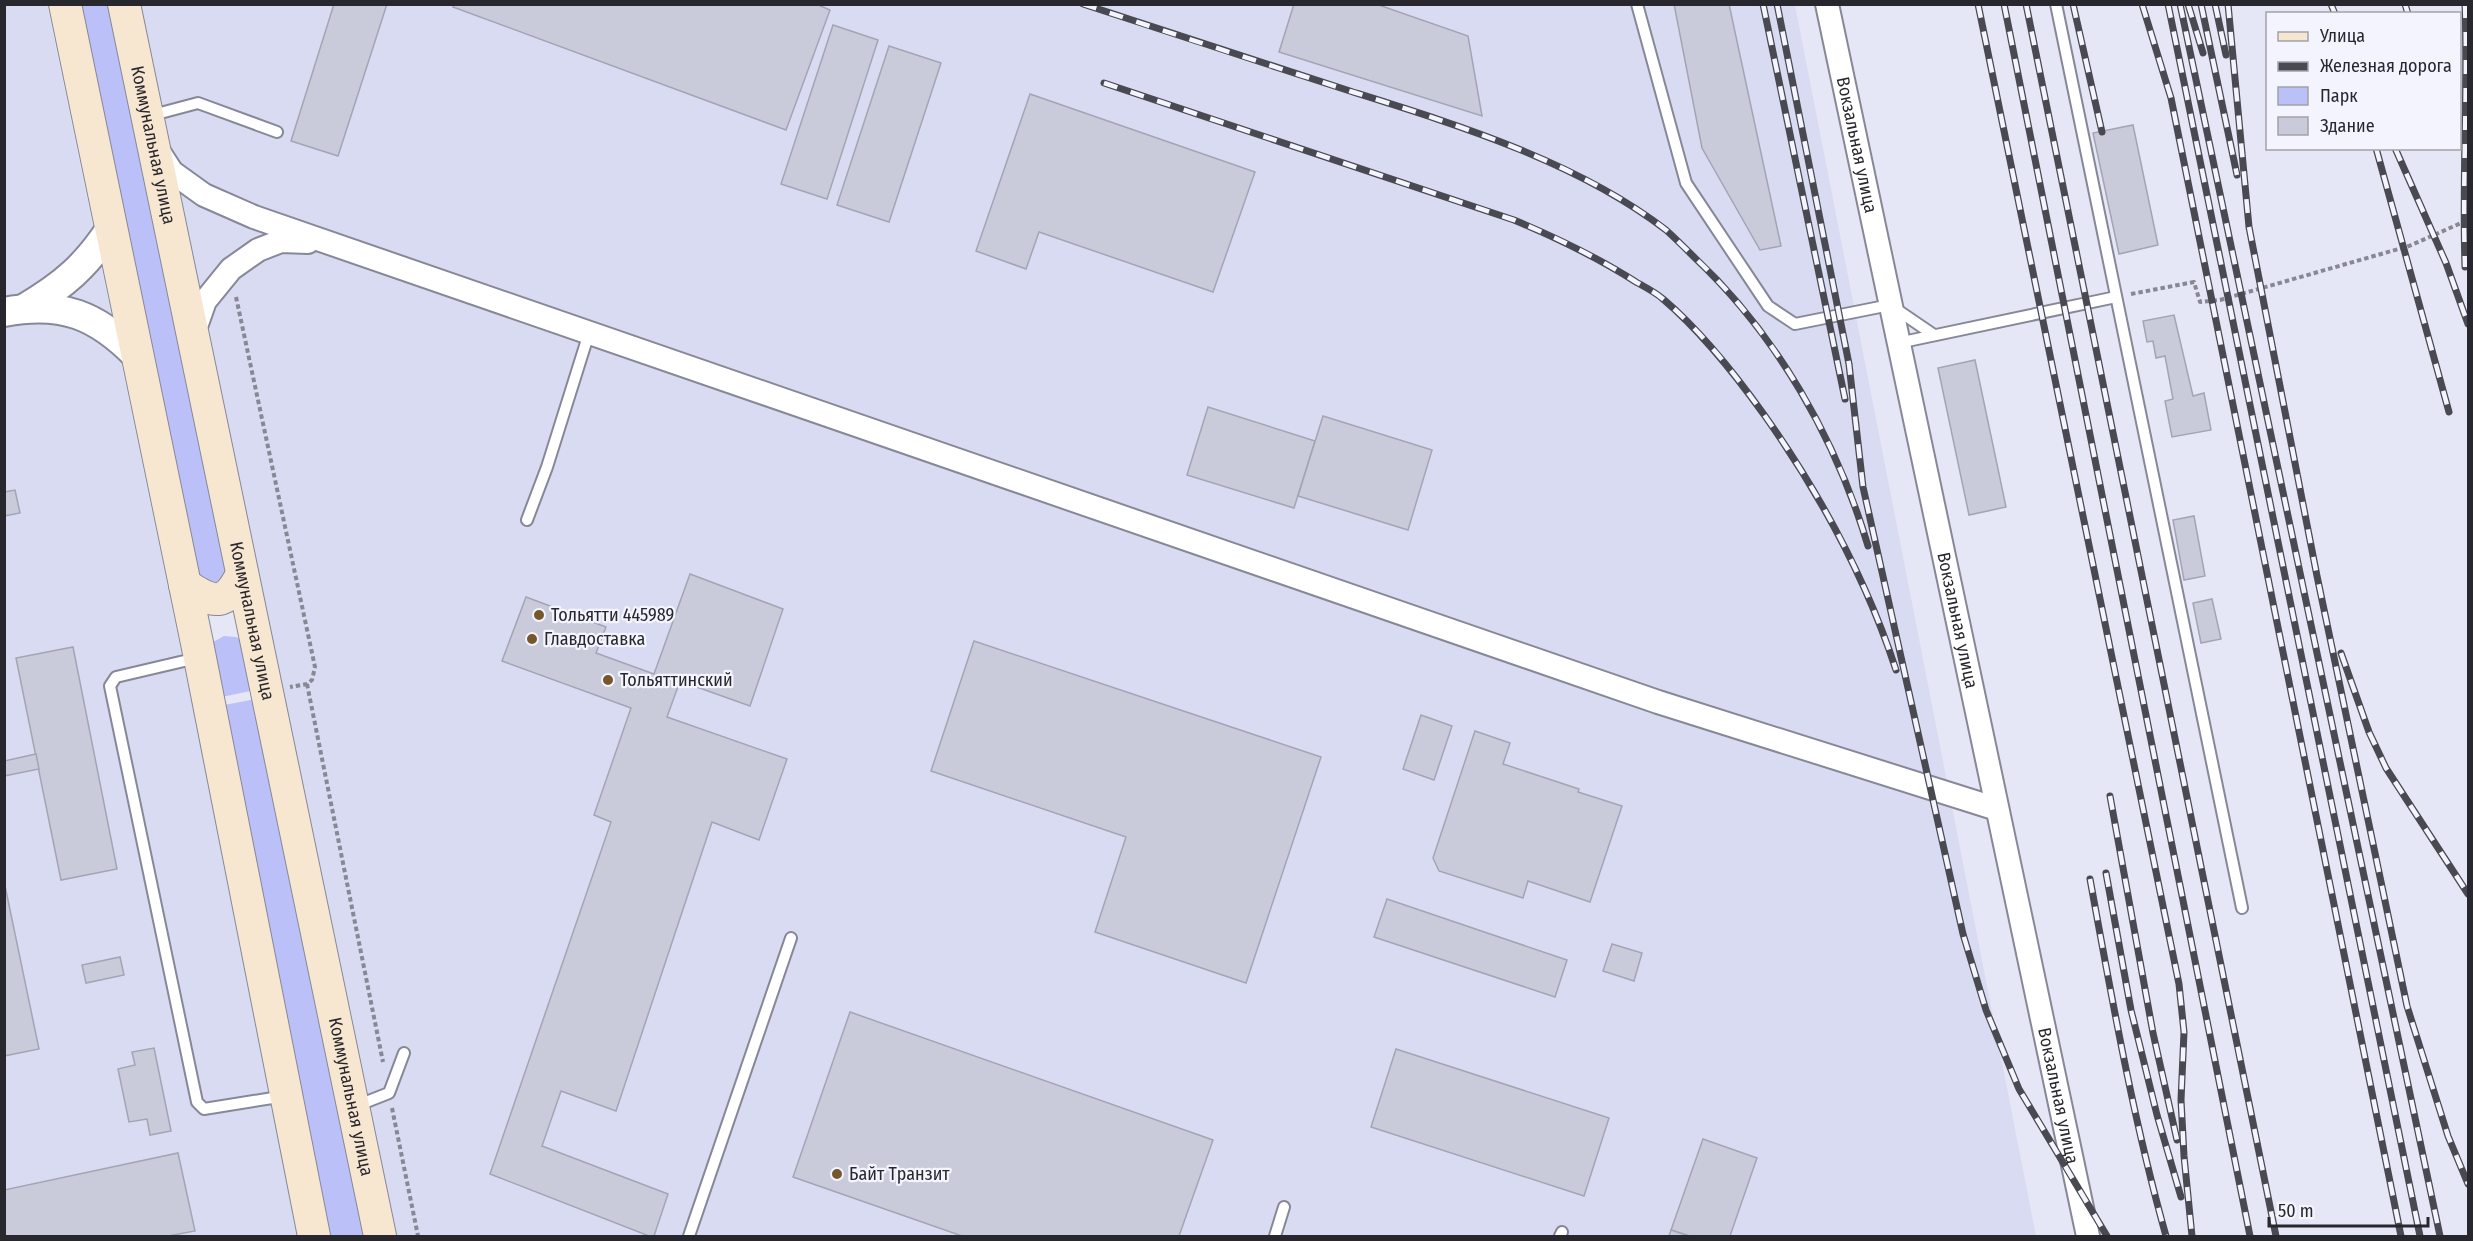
<svg xmlns="http://www.w3.org/2000/svg" width="2473" height="1241" font-family="'Fira Sans Condensed',sans-serif">
<style>
.built{fill:#d9dbf3}
.green{fill:#bbc0f8}
.building{fill:#c9cbdb;stroke:#a3a4b4;stroke-width:1.5}
.lines{fill:none;stroke-linecap:round;stroke-linejoin:round}
.service-casing{stroke:#868897;stroke-width:14}
.minor-casing{stroke:#868897;stroke-width:26}
.tertiary-casing{stroke:#868897;stroke-width:32}
.secondary-casing{stroke:#868897;stroke-width:34}
.path{stroke:#878893;stroke-width:4;stroke-dasharray:4.5 3;stroke-linecap:butt}
.service{stroke:#fff;stroke-width:10}
.minor{stroke:#fff;stroke-width:22}
.tertiary{stroke:#fff;stroke-width:28}
.secondary{stroke:#f8e7d0;stroke-width:32}
.rail-casing{stroke:#494951;stroke-width:7}
.rail{stroke:#f3f4fe;stroke-width:4.5;stroke-dasharray:14;stroke-linecap:butt}
.poi-dot{fill:#76572c;stroke:#f3f4fe;stroke-width:2}
.labels{text-anchor:middle;dominant-baseline:central;stroke-width:4.5;stroke-linejoin:round;paint-order:stroke}
.street-label{font-size:18px;fill:#27272d;stroke:#f3f4fe}
.poi-label{font-size:18px;fill:#27272d;stroke:#f3f4fe;text-anchor:start}
</style>
<rect width="100%" height="100%" fill="#e5e7f7"/>
<g class="built">
<polygon points="47,4 302,1236 5,1236 4,5"/>
<polygon points="130,5 1795,5 2036,1236 380,1236"/>
</g>
<g class="green">
<polygon points="76,5 114,5 228,565 223,583 201,587"/>
<polygon points="224,636 236,637 240,639 255,690 217,698 213,642"/>
<polygon points="256,699 367,1236 328,1236 219,706"/>
</g>
<g class="building">
<polygon points="334,4 387,4 338,156 291,141"/>
<polygon points="454,4 816,4 830,10 786,130 453,7"/>
<polygon points="1294,4 1376,4 1468,36 1482,116 1279,52"/>
<polygon points="1674,4 1729,4 1781,246 1760,250 1702,148"/>
<polygon points="833,25 878,40 827,199 781,184"/>
<polygon points="889,46 941,63 889,222 837,205"/>
<polygon points="1030,94 1255,172 1213,292 1039,232 1026,269 976,251"/>
<polygon points="2133,125 2158,245 2119,254 2093,133"/>
<polygon points="2174,315 2193,396 2204,393 2211,430 2172,437 2165,401 2173,399 2165,356 2156,358 2153,341 2147,342 2143,321"/>
<polygon points="1975,360 2006,507 1969,515 1938,368"/>
<polygon points="1208,407 1315,441 1294,508 1187,475"/>
<polygon points="1323,416 1432,450 1408,530 1298,496"/>
<polygon points="15,490 20,513 4,516 4,492"/>
<polygon points="2194,516 2205,576 2184,580 2173,520"/>
<polygon points="690,574 783,609 750,706 680,681 667,717 787,759 759,840 712,822 616,1111 561,1091 542,1146 668,1194 654,1236 649,1236 490,1174 611,822 594,815 631,708 502,661 526,597 606,627 596,653 654,674"/>
<polygon points="2212,599 2221,639 2201,643 2193,603"/>
<polygon points="974,641 1321,757 1246,983 1095,932 1126,837 931,771"/>
<polygon points="73,647 117,869 61,880 16,658"/>
<polygon points="1421,715 1452,726 1434,780 1403,769"/>
<polygon points="1475,731 1510,743 1503,764 1579,789 1578,792 1622,806 1590,902 1528,881 1523,898 1439,871 1433,858"/>
<polygon points="36,754 39,769 4,776 4,761"/>
<polygon points="4,881 39,1049 4,1056"/>
<polygon points="1387,899 1567,960 1555,997 1374,937"/>
<polygon points="1612,944 1642,953 1634,981 1603,971"/>
<polygon points="120,957 124,975 86,983 82,965"/>
<polygon points="850,1012 1213,1140 1179,1236 962,1236 793,1177"/>
<polygon points="154,1048 171,1131 150,1135 147,1119 129,1122 118,1069 135,1065 132,1052"/>
<polygon points="1396,1049 1609,1118 1584,1196 1371,1127"/>
<polygon points="1703,1139 1757,1158 1730,1236 1689,1236 1671,1230"/>
<polygon points="178,1153 195,1231 168,1236 4,1236 4,1190"/>
<polygon points="1671,1230 1689,1236 1669,1236"/>
</g>
<g class="lines">
<defs>
<g id="service">
<polyline points="1637,4 1686,183 1768,306 1795,324 1890,305 1934,335"/>
<polyline points="2056,4 2242,908"/>
<polyline points="149,116 198,103 277,132"/>
<polyline points="1898,343 2116,297"/>
<polyline points="527,520 547,467 589,333"/>
<polyline points="197,658 116,677 110,686 197,1102 204,1109 285,1096"/>
<polyline points="356,1106 389,1093 404,1053"/>
<polyline points="689,1236 791,938"/>
<polyline points="1275,1236 1284,1207"/>
<polyline points="1560,1236 1562,1232"/>
</g>
<g id="minor">
<path id="s1" d="M1827,4L2088,1236"/>
<polyline points="159,152 172,172 204,195 254,217 1658,702 1997,809"/>
<polyline points="193,335 205,301 231,269 258,250 281,241 308,242"/>
</g>
<g id="tertiary">
<path d="M25,308C64,285 86,266 111,228"/>
<path d="M4,312C62,301 97,315 137,356"/>
</g>
<g id="secondary">
<polyline points="65,4 197,643 314,1236"/>
<path id="s2" d="M124,4L380,1236"/>
<path d="M185,585C214,604 226,607 242,574"/>
</g>
</defs>
<use href="#service" class="service-casing"/>
<use href="#minor" class="minor-casing"/>
<use href="#tertiary" class="tertiary-casing"/>
<use href="#secondary" class="secondary-casing"/>
<g class="path">
<polyline points="2131,294 2194,282 2200,302 2220,300 2409,246 2468,220"/>
<polyline points="236,297 315,667 312,680 307,684 290,687"/>
<polyline points="307,684 383,1062"/>
<polyline points="392,1108 418,1236"/>
</g>
<use href="#service" class="service"/>
<use href="#minor" class="minor"/>
<use href="#tertiary" class="tertiary"/>
<use href="#secondary" class="secondary"/>
<defs>
<g id="rail">
<path d="M1083,4C1173,34 1263,63 1353,92C1458,125 1578,162 1666,230C1676,239 1686,249 1695,258C1777,335 1836,439 1868,546"/>
<polyline points="1763,4 1845,399"/>
<polyline points="1777,4 1849,364 1863,487 1963,934 1986,1010 2019,1089 2107,1236"/>
<polyline points="1978,4 2179,984 2184,1032 2181,1100 2184,1156 2192,1236"/>
<polyline points="2004,4 2250,1236"/>
<polyline points="2026,4 2276,1236"/>
<polyline points="2073,4 2102,132"/>
<polyline points="2142,4 2171,98 2401,1236"/>
<polyline points="2168,4 2420,1236"/>
<polyline points="2180,4 2440,1236"/>
<polyline points="2188,4 2203,53"/>
<polyline points="2201,4 2237,175"/>
<polyline points="2215,4 2226,55"/>
<polyline points="2228,4 2249,227 2317,576 2407,1006 2448,1136 2468,1184"/>
<polyline points="2331,4 2335,14"/>
<polyline points="2405,4 2408,14"/>
<path d="M2465,4C2468,92 2462,179 2465,267"/>
<path d="M1104,83L1514,220C1557,238 1597,257 1636,282C1645,287 1655,292 1663,299C1702,332 1735,374 1765,416C1820,494 1866,578 1896,670"/>
<polyline points="2376,148 2449,412"/>
<polyline points="2395,148 2446,263 2468,324"/>
<polyline points="2341,653 2369,732 2386,768 2468,894"/>
<polyline points="2110,796 2153,1033 2177,1140"/>
<polyline points="2106,873 2131,1010 2157,1115 2181,1197"/>
<path d="M2090,879C2112,999 2133,1119 2166,1236"/>
</g>
</defs>
<use href="#rail" class="rail-casing"/>
<use href="#rail" class="rail"/>
</g>
<g class="poi-dot">
<circle cx="539" cy="615" r="6"/>
<circle cx="532" cy="639" r="6"/>
<circle cx="608" cy="680" r="6"/>
<circle cx="837" cy="1174" r="6"/>
</g>
<g class="labels">
<g class="street-label">
<text stroke="none"><textPath href="#s2" startOffset="144">Коммунальная улица</textPath></text>
<text stroke="none"><textPath href="#s1" startOffset="144">Вокзальная улица</textPath></text>
<text stroke="none"><textPath href="#s2" startOffset="630">Коммунальная улица</textPath></text>
<text stroke="none"><textPath href="#s1" startOffset="630">Вокзальная улица</textPath></text>
<text stroke="none"><textPath href="#s2" startOffset="1116">Коммунальная улица</textPath></text>
<text stroke="none"><textPath href="#s1" startOffset="1116">Вокзальная улица</textPath></text>
</g>
<g class="poi-label">
<text x="551" y="615">Тольятти 445989</text>
<text x="544" y="639">Главдоставка</text>
<text x="620" y="680">Тольяттинский</text>
<text x="849" y="1174">Байт Транзит</text>
</g>
</g>
<rect width="2473" height="1241" fill="none" stroke="#27272d" stroke-width="12"/>
<rect x="2266" y="12" width="195" height="138" fill="#f3f4fe" stroke="#a1a2aa" stroke-width="1.5"/>
<rect x="2278" y="32" width="30" height="9" fill="#f8e7d0" stroke="#a1a2aa" stroke-width="1.5"/>
<text x="2320" y="42" font-size="18" fill="#27272d">Улица</text>
<rect x="2278" y="62" width="30" height="9" fill="#494951" stroke="#a1a2aa" stroke-width="1.5"/>
<text x="2320" y="72" font-size="18" fill="#27272d">Железная дорога</text>
<rect x="2278" y="87" width="30" height="18" fill="#bbc0f8" stroke="#a1a2aa" stroke-width="1.5"/>
<text x="2320" y="102" font-size="18" fill="#27272d">Парк</text>
<rect x="2278" y="117" width="30" height="18" fill="#c9cbdb" stroke="#a1a2aa" stroke-width="1.5"/>
<text x="2320" y="132" font-size="18" fill="#27272d">Здание</text>
<path d="M2269 1217v9h159v-9" fill="none" stroke="#27272d" stroke-width="3"/>
<text x="2278" y="1217" font-size="18" fill="#27272d" stroke="#f3f4fe" stroke-width="4.5" paint-order="stroke">50 m</text>
</svg>
